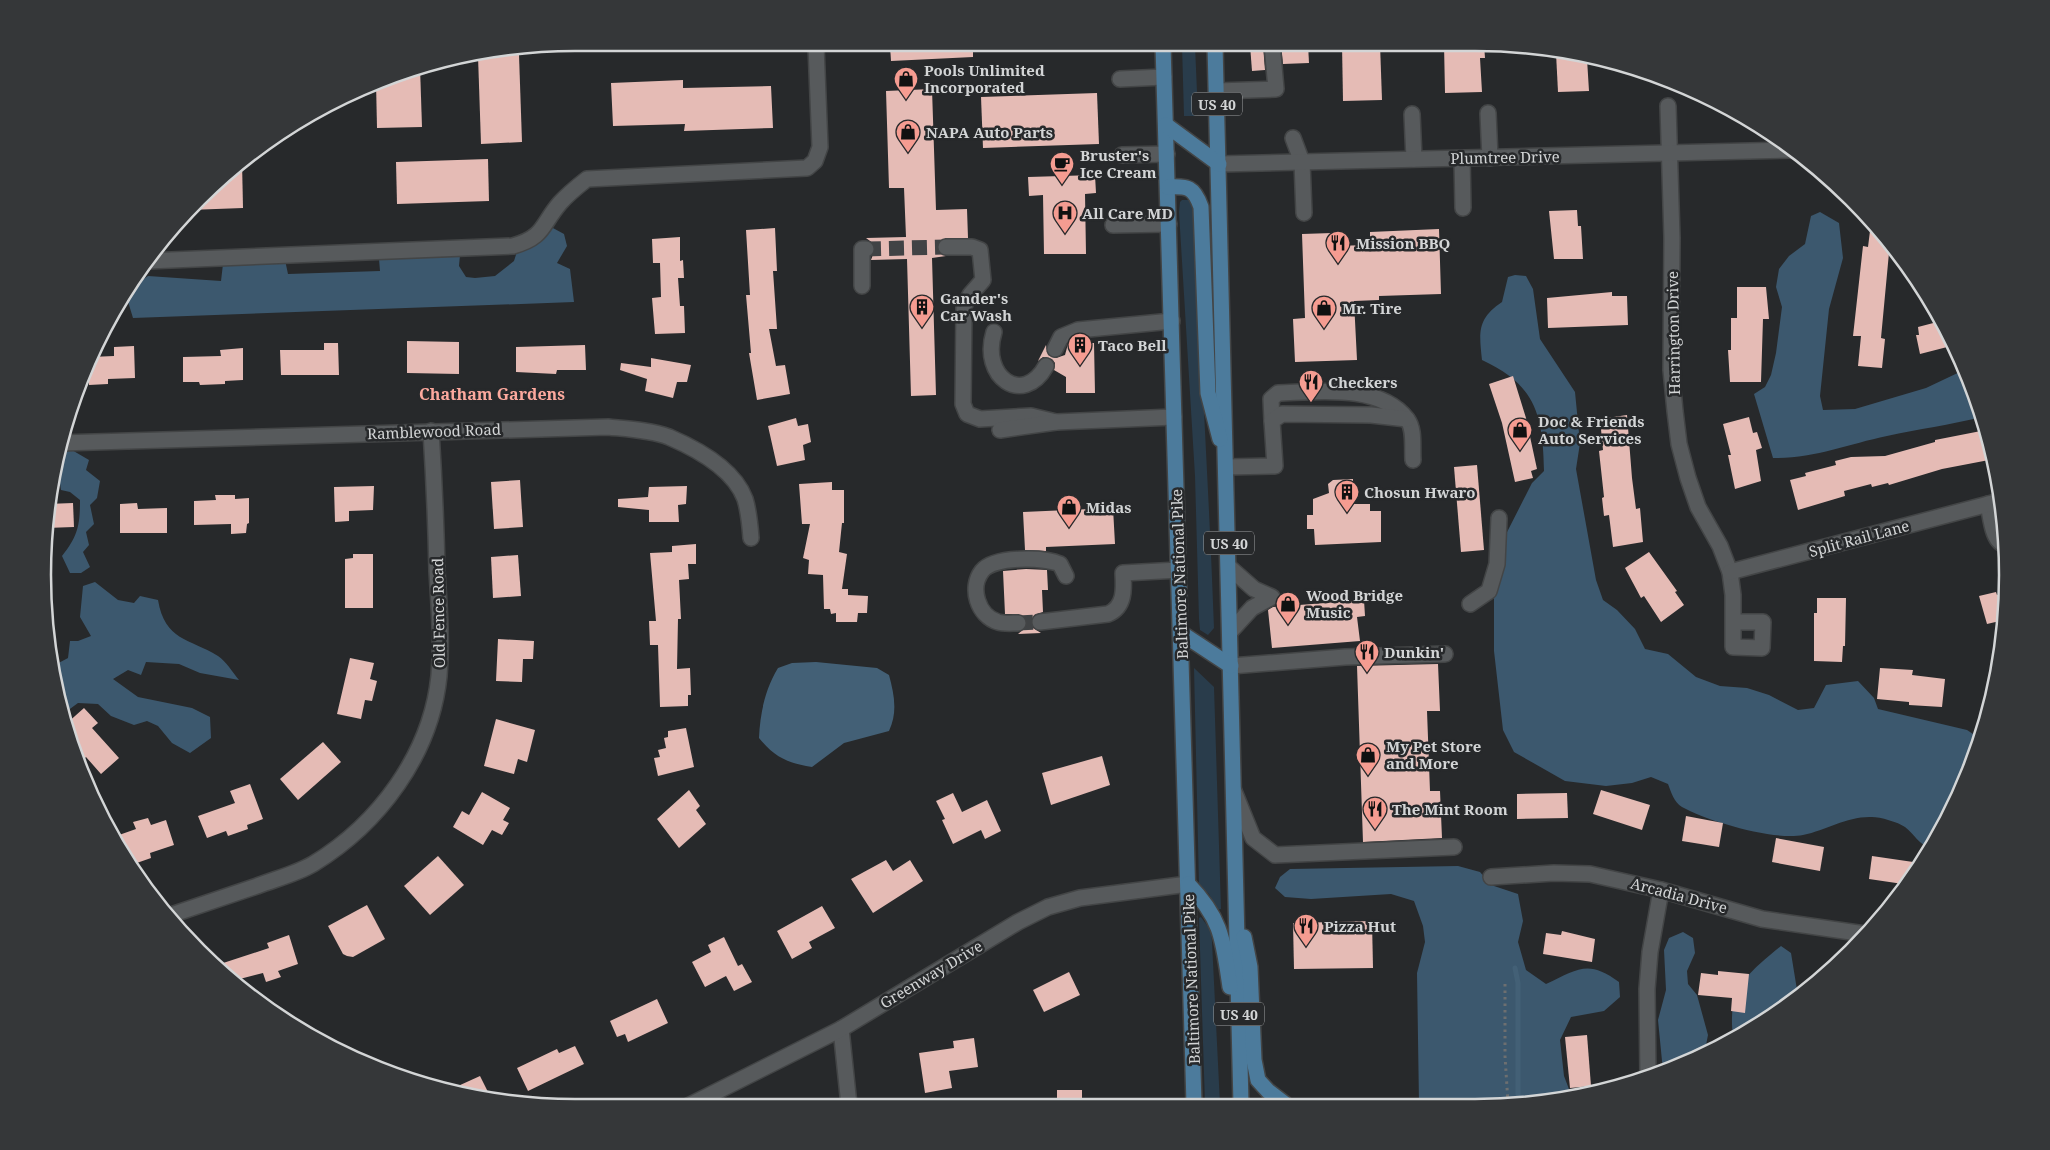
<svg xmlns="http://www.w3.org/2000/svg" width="2050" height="1150" font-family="'Noto Serif',serif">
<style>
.green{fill:#293c4b}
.forest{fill:#3c586e}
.water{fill:#436076}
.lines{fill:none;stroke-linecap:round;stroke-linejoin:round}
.stream{stroke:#436076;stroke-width:5}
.building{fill:#e5bbb5}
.minor-tunnel{stroke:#414345;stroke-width:15;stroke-dasharray:15 8;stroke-linecap:butt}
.minor-casing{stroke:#434546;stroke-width:18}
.major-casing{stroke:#434546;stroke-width:18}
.path{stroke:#6d6f70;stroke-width:3;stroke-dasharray:2.5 4;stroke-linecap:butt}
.minor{stroke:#575a5c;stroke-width:15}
.major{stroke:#4c7b9c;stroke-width:15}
.labels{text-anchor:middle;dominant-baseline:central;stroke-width:5;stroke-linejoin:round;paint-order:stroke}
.shield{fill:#27292b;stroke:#9fa1a3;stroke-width:1}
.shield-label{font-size:14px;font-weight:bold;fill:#d3d5d6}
.poi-label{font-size:15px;font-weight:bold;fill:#d3d5d6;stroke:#27292b;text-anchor:start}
.street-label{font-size:15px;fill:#d3d5d6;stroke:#27292b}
.neighbourhood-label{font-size:16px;font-weight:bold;fill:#fca99e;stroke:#27292b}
.rim{fill:none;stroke:#d3d5d6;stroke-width:2.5}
</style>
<rect width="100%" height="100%" fill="#27292b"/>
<g class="green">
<polygon points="1182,45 1195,45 1198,116 1184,116"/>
<path d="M1182,200H1189L1195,213C1200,352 1209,490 1214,628L1208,635L1200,630L1199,619L1195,476L1179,212L1180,202Z"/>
<polygon points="1194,668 1214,687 1221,909 1217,910 1209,894 1199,885"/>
<polygon points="1201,917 1211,931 1212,942 1220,1104 1205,1104 1199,918"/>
</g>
<g class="forest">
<path d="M1820,212L1839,223L1843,258L1829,309L1820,396L1823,410L1855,409L1926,388L1964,370L1982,417C1950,425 1918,429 1887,436C1848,444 1813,459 1773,458L1754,394L1765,387L1771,375L1776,353L1782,307L1776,287L1779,269L1789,256L1805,244L1811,216Z"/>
<polygon points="540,221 564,234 567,246 557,263 570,269 574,302 133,318 126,295 135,285 148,276 221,281 223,264 285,260 288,274 380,271 379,259 461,244 459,266 466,277 475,278 495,276 514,261 521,239"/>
<path d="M1515,275L1526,276L1533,289L1540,339L1575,392L1580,443L1576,469L1596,580L1603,600L1617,610L1635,629L1645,649L1668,654L1696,677L1720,686L1747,688L1769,695L1798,710L1814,708L1826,685L1858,681L1874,698L1878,709L1967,730L1973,734L1979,746L1936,841L1931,848C1918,844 1915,835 1905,827C1898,822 1880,817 1872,817C1847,816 1827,830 1803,835C1774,841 1707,821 1682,807C1674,802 1671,792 1668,784L1651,777L1632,783L1606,786L1565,781L1514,752L1503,730L1494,651V598L1503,540L1532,483L1544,471C1543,415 1536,385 1482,360C1479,332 1477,319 1502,302L1508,277Z"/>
<path d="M65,446L89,460L86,470L100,481L97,498L90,505L94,524L86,532L89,545L83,552L90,567L81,573H70L62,556C78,536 80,525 80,500L70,492L61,490L59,477L53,474L58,449Z"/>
<path d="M95,582L118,600L134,603L140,596L158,600C165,641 189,638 218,656C226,661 233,673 239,680L200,673L179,664L146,662L141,675L128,670L113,679L138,697L192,708L210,717L211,738L190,753L172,743L158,726L147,721L134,725L111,716L98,704L78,703L63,714L51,667L68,658L70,641H78L91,636L80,617L83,586Z"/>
<path d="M1458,866L1480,872L1491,885L1518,894L1523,921L1518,942L1526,970L1546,984C1578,969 1588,959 1619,982L1620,997L1604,1011L1571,1017L1560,1040L1564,1076L1572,1097L1544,1103H1419L1417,973L1425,942L1423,926L1414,901L1391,894L1311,899L1285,897L1275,888L1280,877L1290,869Z"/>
<polygon points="1683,932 1693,938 1695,953 1687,971 1688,984 1697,995 1708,1035 1705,1050 1663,1071 1658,1020 1666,990 1664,950 1669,938"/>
<path d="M1781,946L1791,953L1798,996L1771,1018L1733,1036C1727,989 1747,974 1781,946Z"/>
</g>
<path class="water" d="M816,662L877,668L889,675C894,694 898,712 889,731L844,743L812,767C788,763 775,758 759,738C760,714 765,689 778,668L792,663Z"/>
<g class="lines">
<polyline class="stream" points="1515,968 1518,983 1518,1103"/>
</g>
<g class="building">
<polygon points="1281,44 1308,44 1309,63 1283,64"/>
<polygon points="1342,44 1380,44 1382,100 1343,101"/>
<polygon points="1444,44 1484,44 1485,58 1480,58 1482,92 1445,93"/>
<polygon points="973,45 973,57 891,61 890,46"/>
<polygon points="1250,45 1263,45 1265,70 1252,71"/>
<polygon points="1556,53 1587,59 1589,91 1558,92"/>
<polygon points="519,55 522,142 481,144 478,56"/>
<polygon points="420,67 422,127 377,128 376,82 404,71"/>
<polygon points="683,80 683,88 771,86 773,128 684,131 685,124 613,126 611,83"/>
<polygon points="932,89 936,210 967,209 968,238 946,238 938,243 938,252 946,256 932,258 936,395 911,396 907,259 871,260 875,249 874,244 866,238 906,237 904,188 889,188 886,91"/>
<polygon points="1097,93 1099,144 983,148 981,97"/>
<polygon points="488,159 489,201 397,204 396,162"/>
<polygon points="242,161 243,208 189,210 198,199"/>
<polygon points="1095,175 1096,193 1085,194 1086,254 1044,254 1043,195 1029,196 1028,177"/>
<polygon points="1577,210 1578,226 1581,226 1583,259 1554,259 1549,211"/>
<polygon points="775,228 777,271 773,271 777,329 769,329 776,366 785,365 790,394 757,400 749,353 751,353 746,295 750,295 746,230"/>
<polygon points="1439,229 1441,294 1379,296 1379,300 1354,301 1357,360 1295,362 1293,319 1305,318 1302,234 1332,233 1332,246 1370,245 1370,232"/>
<polygon points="1870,231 1879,231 1890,242 1881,338 1885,339 1882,368 1858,366 1861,336 1853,336 1863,246 1868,247"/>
<polygon points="680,237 680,261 683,260 684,278 678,278 680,306 684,306 685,333 655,334 652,298 661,297 660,263 653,263 652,239"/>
<polygon points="1737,287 1766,287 1769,319 1763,319 1761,382 1730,382 1728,350 1731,350 1731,318 1737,318"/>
<polygon points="1612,292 1612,296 1627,296 1628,325 1548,328 1547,298"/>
<polygon points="1941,321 1955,345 1920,354 1916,335 1919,335 1918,327"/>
<polygon points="407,341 459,342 459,374 407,373"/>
<polygon points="324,343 338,343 339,375 281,375 280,350 324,350"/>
<polygon points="1071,343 1094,343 1095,393 1066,393 1066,377 1054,370 1055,363 1052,359 1043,357 1038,361 1046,345 1048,355 1056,358 1065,355 1068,344"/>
<polygon points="585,345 586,370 557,370 556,374 516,372 516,347"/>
<polygon points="134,346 135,378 108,379 108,384 89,385 89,379 82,379 91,357 114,356 114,347"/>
<polygon points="243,348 243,380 225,381 225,384 200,385 199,382 183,382 183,357 221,356 220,350"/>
<polygon points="651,358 691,365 687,382 677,382 673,398 645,391 647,379 620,370 621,363 651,367"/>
<polygon points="1513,376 1526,418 1537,469 1531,471 1533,478 1515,482 1502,423 1489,384"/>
<polygon points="1627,415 1632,478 1636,509 1640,508 1643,542 1613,547 1609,515 1604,516 1602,498 1604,497 1599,451 1603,450 1600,419"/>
<polygon points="1749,417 1753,433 1757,432 1762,448 1756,450 1761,481 1735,489 1728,455 1731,455 1723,424"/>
<polygon points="796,418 798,426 808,424 811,442 803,445 805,460 777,466 768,426"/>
<polygon points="1986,430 1992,455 1988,456 1989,460 1942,469 1889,485 1888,483 1872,487 1871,484 1844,491 1845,496 1798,510 1790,480 1806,476 1805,473 1836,465 1835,461 1851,457 1885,456 1935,442 1935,440"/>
<polygon points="1477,465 1484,550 1461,552 1454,467"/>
<polygon points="1353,479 1353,504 1370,504 1370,511 1381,511 1381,542 1315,545 1314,529 1307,529 1307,515 1313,515 1313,499 1329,493 1328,484 1333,480"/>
<polygon points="520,480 523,527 494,529 491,482"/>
<polygon points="832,482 832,490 844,490 844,523 842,523 839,552 847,554 842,589 848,589 848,595 868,596 867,613 858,613 857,622 836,622 836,613 831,614 830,609 824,609 823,575 808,574 809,560 803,558 810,524 802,524 799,484"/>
<polygon points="374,486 373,510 349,511 349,521 335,522 334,487"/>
<polygon points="687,486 686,504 678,505 679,522 649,522 649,510 618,507 618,499 648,497 649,487"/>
<polygon points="215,495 235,495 235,499 249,498 249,523 247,524 246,533 231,534 231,524 194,525 194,501 216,500"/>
<polygon points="73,503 74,527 46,528 47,504"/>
<polygon points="137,503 138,509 167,508 167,533 120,533 120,504"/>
<polygon points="1113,508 1115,544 1046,547 1046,551 1025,550 1023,512"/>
<polygon points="696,544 696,564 688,564 689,579 679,580 681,619 678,619 677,669 690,668 691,695 688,695 688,706 660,707 658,645 650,645 649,621 656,621 650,553 672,552 672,546"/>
<polygon points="1649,552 1677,591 1675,592 1684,605 1661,622 1644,596 1641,598 1625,568"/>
<polygon points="353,554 373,554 373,608 345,608 345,559 353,558"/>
<polygon points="518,555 521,596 493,598 491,557"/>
<polygon points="1026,569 1047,570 1048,590 1042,590 1043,612 1034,615 1031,623 1033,628 1041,633 1018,634 1026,627 1026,618 1018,614 1005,614 1003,571"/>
<polygon points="1996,592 1997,595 2005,593 2004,620 1987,624 1979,596"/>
<polygon points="1817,598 1846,598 1845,646 1843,646 1842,662 1814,661 1814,613 1817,613"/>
<polygon points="1364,600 1365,616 1357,617 1360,641 1272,648 1268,610 1273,607"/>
<polygon points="498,639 534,641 533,659 523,659 522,682 496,681"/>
<polygon points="350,658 374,663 370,679 377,681 372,701 365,700 361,719 337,714"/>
<polygon points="1438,664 1440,711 1427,711 1430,791 1440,791 1442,838 1363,842 1357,666"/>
<polygon points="1880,668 1913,670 1912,675 1945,679 1942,707 1909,705 1909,702 1877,699"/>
<polygon points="84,708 98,723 92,728 119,758 101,774 86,757 82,761 76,754 66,724"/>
<polygon points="496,719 535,730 527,762 518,759 514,774 484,766"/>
<polygon points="686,728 694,767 658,776 654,758 660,757 658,750 666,748 664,738 668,737 668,731"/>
<polygon points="323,742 341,762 298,800 280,779"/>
<polygon points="1102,756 1110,785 1051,805 1042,773"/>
<polygon points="250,784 263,819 247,825 248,829 228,836 226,831 207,838 198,816 235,803 230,791"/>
<polygon points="689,790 700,806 696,810 706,824 679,848 657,819"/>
<polygon points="1601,790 1650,805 1642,830 1593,814"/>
<polygon points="482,792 510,808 503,820 509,823 502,835 492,830 483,845 453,827 462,811 469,815"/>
<polygon points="953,793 962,812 987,800 1001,831 985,839 981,830 953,844 942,820 945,819 936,801"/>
<polygon points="1567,793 1568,818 1517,819 1517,794"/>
<polygon points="1686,816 1723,823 1719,847 1682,841"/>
<polygon points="148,818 151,825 166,820 174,845 150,853 151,858 131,865 119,835 136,829 133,822"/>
<polygon points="1776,838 1824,847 1820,871 1772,862"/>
<polygon points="438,856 464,885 430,915 404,886"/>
<polygon points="1872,856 1920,863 1903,884 1869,879"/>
<polygon points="886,860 893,871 910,860 923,881 873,913 851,879"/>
<polygon points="367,905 385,939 353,957 347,956 343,954 328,926"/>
<polygon points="822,906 835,928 809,942 812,948 792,959 777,931"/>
<polygon points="1372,921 1373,968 1294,969 1293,923"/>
<polygon points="1562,931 1595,939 1592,962 1543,954 1546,933 1561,935"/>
<polygon points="289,935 298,964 278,971 281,977 266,982 263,973 232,981 214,966 269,948 267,943"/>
<polygon points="724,937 738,966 742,964 752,982 734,991 726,976 705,987 692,962 711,952 708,945"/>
<polygon points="1718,971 1749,974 1745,1013 1731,1011 1732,998 1698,995 1701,973 1718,975"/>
<polygon points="1069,972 1080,995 1044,1012 1033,990"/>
<polygon points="657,999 668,1023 628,1042 625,1034 617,1037 610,1021"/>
<polygon points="1587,1035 1591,1086 1570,1088 1565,1037"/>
<polygon points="974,1038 978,1067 949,1071 952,1088 925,1093 919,1053 954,1048 953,1041"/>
<polygon points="575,1046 584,1064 528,1091 517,1068 557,1049 559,1053"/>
<polygon points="480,1076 491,1098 447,1091"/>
<rect x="1057" y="1090" width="25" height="15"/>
</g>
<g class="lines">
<g class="minor-tunnel">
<polyline points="866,249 946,247"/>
<polyline points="1018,623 1040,622"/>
</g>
<defs>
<g id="minor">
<polyline points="1120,79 1164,77"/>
<polyline points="1217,91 1276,89 1272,44"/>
<polyline points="1668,106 1672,238 1671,370 1675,411 1679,444 1688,478 1698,507 1720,546 1730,572 1733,595 1733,647 1762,648 1763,622 1733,622"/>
<polyline points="1488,113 1490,158"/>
<polyline points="1412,114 1414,159"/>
<polyline points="1293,138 1302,162 1304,213"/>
<polyline points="1122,155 1167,154"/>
<polyline points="1462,158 1463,208"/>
<polyline points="1219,164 1792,150"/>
<polyline points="1113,225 1169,224"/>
<polyline points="946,247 972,247 980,250 983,280 970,295 964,306 963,404 967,414 980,419 1031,416 1056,422"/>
<path d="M147,261L513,246C545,237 541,225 560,203C568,194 578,186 587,179L807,168L815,161L820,147L816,46"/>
<polyline points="862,286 862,249 866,249"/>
<path d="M994,332C980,377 1023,407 1046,366"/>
<polyline points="1055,349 1061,337 1078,330 1172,321"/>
<path d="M1272,421L1271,399L1278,393C1317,392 1379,383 1407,419C1415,429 1412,447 1413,460"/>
<polyline points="1000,430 1056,422 1174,417"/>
<path d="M60,443L608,427C628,429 650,430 669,437C697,449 734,469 745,499C749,512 750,525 751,538"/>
<polyline points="1227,467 1275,466 1272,421 1282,414 1371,415 1407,419"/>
<path d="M1988,504C1991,517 1992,543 2006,545"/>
<polyline points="1229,567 1254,589 1272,597 1252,608 1230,632"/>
<polyline points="1730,572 2000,501"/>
<polyline points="1470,604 1489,591 1497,564 1499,518"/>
<path d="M1040,622L1108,614C1125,607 1124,589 1123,573L1179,570"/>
<path d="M1018,623C1012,623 1004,624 998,622C978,616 969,588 982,571C994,556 1044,557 1060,564L1066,576"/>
<polyline points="1231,666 1345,657 1445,654"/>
<polyline points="1234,791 1253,838 1275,855 1454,847"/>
<polyline points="1491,877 1554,873 1590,874 1661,890 1762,919 1865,934"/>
<path d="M168,916C197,906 227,896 257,886C275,879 296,874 313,864C379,824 431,754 439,676C442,641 439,605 437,571C436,524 434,478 431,431"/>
<polyline points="841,1029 849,1105"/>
<polyline points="1648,1078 1647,989 1650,952 1661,890"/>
<polyline points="688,1106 841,1029 1018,922 1048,907 1080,898 1188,884"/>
</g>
<g id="major">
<polyline points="1163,45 1194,1104"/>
<polyline points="1215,45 1241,1104"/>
<polyline points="1166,125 1219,164"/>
<path d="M1168,187C1188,186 1194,187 1201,207L1208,393L1220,439"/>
<polyline points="1181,633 1231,666"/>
<path d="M1188,884C1222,919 1223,940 1230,987"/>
<polyline points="1244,937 1250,967 1254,1060 1258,1080 1268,1091 1285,1104"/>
</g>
</defs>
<use href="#minor" class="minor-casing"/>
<use href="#major" class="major-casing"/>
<polyline class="path" points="1505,984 1505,1056 1508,1103"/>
<use href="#minor" class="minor"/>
<use href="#major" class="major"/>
</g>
<defs>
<symbol id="shop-pin" viewBox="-11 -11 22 30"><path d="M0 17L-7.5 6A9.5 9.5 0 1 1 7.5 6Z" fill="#f59c91" stroke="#27292b"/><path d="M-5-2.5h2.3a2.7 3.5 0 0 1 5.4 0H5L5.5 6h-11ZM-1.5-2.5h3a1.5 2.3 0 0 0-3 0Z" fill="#111"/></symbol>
<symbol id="cafe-pin" viewBox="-11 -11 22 30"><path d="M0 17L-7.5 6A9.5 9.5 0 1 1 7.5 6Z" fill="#f59c91" stroke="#27292b"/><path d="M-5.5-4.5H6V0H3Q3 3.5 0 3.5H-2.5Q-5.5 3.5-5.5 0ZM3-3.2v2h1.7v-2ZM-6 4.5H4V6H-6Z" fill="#111"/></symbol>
<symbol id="hospital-pin" viewBox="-11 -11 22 30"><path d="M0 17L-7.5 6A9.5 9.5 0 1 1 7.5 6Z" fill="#f59c91" stroke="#27292b"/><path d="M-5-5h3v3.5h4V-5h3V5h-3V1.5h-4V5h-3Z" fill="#111"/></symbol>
<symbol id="restaurant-pin" viewBox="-11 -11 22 30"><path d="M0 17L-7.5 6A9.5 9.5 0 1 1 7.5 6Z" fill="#f59c91" stroke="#27292b"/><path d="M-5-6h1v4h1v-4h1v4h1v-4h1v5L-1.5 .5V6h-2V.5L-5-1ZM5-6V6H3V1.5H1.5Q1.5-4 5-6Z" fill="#111"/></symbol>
<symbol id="building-pin" viewBox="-11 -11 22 30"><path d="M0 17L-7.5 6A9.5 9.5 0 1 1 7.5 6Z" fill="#f59c91" stroke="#27292b"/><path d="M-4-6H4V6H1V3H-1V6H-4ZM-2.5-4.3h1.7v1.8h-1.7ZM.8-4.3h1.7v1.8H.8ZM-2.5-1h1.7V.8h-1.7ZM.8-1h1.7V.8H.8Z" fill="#111"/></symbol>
</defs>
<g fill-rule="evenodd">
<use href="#shop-pin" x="892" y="65" width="28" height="38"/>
<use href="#shop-pin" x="894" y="118" width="28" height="38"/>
<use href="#cafe-pin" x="1048" y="150" width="28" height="38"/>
<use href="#hospital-pin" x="1051" y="199" width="28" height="38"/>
<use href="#restaurant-pin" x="1324" y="229" width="28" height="38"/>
<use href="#building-pin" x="908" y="293" width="28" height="38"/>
<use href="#shop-pin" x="1310" y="294" width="28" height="38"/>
<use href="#building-pin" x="1066" y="331" width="28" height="38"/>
<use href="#restaurant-pin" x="1297" y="368" width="28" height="38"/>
<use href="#shop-pin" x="1506" y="416" width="28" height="38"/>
<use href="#building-pin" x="1333" y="478" width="28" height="38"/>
<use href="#shop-pin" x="1055" y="493" width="28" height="38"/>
<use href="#shop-pin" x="1274" y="590" width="28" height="38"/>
<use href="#restaurant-pin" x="1353" y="638" width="28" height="38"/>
<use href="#shop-pin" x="1354" y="741" width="28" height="38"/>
<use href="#restaurant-pin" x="1361" y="795" width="28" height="38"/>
<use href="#restaurant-pin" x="1292" y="912" width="28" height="38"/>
</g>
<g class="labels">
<g class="shield">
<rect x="1192" y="92.5" width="50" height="23" rx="4"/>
<rect x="1204" y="531.5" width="50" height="23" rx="4"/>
<rect x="1214" y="1002.5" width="50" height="23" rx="4"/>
</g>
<g class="shield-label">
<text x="1217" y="104">US 40</text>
<text x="1229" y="543">US 40</text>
<text x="1239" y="1014">US 40</text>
</g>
<g class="poi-label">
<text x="924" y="70">Pools Unlimited<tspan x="924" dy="17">Incorporated</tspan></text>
<text x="926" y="132">NAPA Auto Parts</text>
<text x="1080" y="155">Bruster's<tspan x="1080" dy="17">Ice Cream</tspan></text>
<text x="1082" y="213">All Care MD</text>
<text x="1356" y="243">Mission BBQ</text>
<text x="940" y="298">Gander's<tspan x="940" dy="17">Car Wash</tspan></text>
<text x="1342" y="308">Mr. Tire</text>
<text x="1098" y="345">Taco Bell</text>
<text x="1328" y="382">Checkers</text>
<text x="1538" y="421">Doc &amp; Friends<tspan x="1538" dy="17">Auto Services</tspan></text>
<text x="1364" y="492">Chosun Hwaro</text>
<text x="1086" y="507">Midas</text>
<text x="1306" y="595">Wood Bridge<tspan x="1306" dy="17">Music</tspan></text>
<text x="1384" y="652">Dunkin'</text>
<text x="1386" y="746">My Pet Store<tspan x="1386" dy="17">and More</tspan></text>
<text x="1392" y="809">The Mint Room</text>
<text x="1324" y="926">Pizza Hut</text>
</g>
<g class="street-label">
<text transform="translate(1505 157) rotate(-1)">Plumtree Drive</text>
<text transform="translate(1673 333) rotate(-91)">Harrington Drive</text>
<text transform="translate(434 431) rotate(-2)">Ramblewood Road</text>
<text transform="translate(1859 538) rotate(-15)">Split Rail Lane</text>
<text transform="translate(1179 574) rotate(-92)">Baltimore National Pike</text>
<text transform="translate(438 613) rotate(-91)">Old Fence Road</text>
<text transform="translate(1679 895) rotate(15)">Arcadia Drive</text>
<text transform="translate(931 974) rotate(-31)">Greenway Drive</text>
<text transform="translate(1191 979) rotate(-92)">Baltimore National Pike</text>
</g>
<g class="neighbourhood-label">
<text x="492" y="394">Chatham Gardens</text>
</g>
</g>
<path d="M0 0H2050V1150H0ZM575 51H1475A524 524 0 0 1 1999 575V575A524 524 0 0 1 1475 1099H575A524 524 0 0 1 51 575V575A524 524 0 0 1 575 51Z" fill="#353739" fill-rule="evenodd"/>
<path class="rim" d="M575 51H1475A524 524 0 0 1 1999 575V575A524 524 0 0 1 1475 1099H575A524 524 0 0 1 51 575V575A524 524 0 0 1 575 51Z"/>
</svg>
